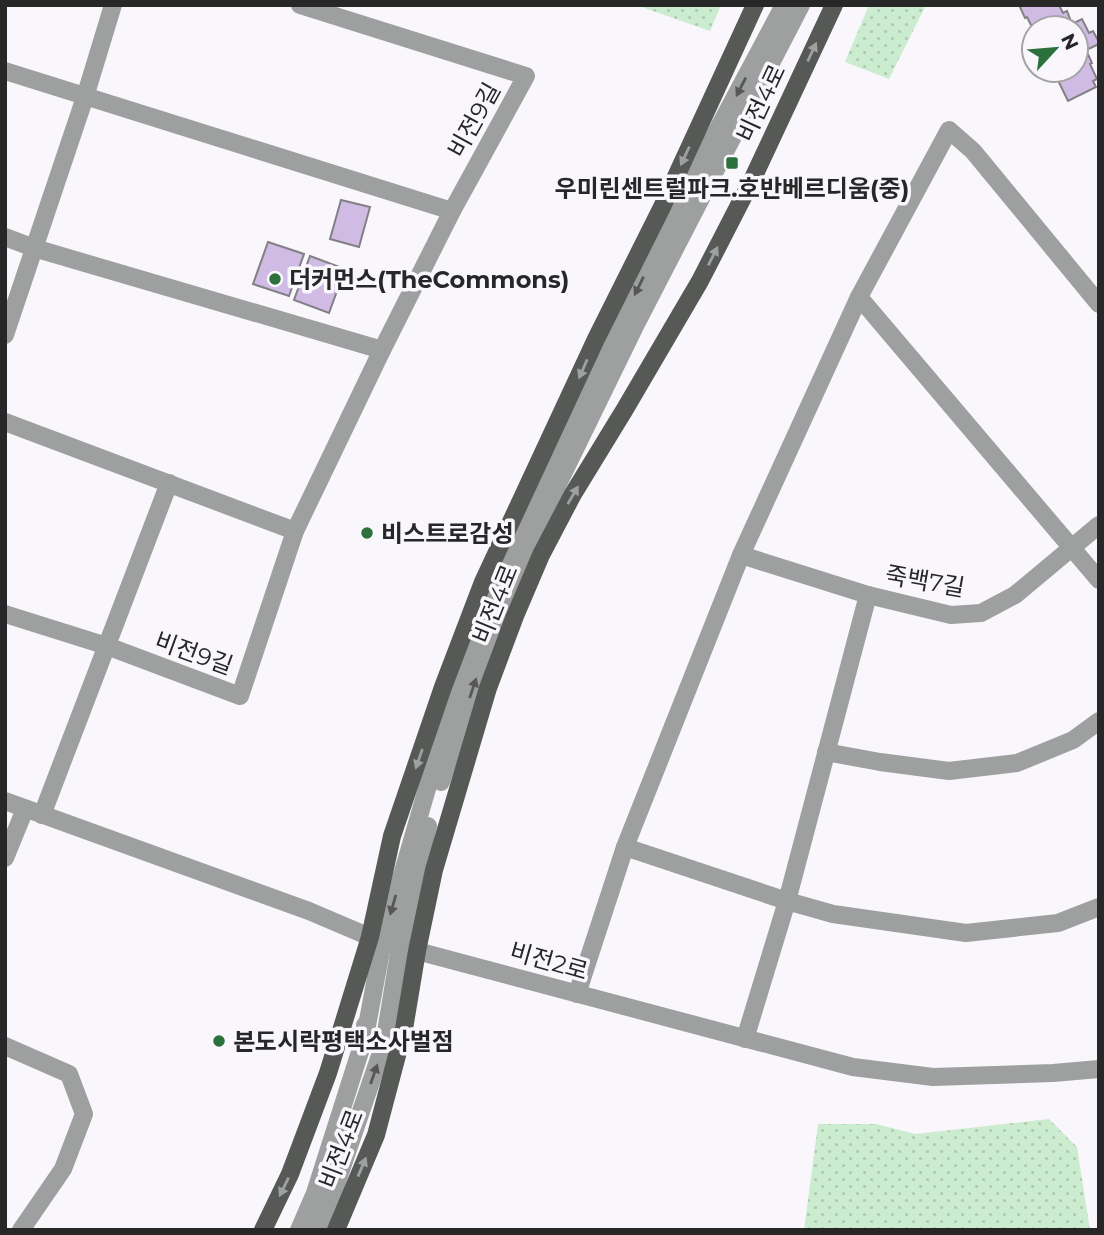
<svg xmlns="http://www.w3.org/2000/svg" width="1104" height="1235" font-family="Montserrat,'Noto Sans KR',sans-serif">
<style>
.grass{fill:url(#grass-dots)}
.building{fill:#d0bbe5;stroke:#838085;stroke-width:2}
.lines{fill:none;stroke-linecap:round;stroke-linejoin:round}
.minor{stroke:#9ea09f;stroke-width:18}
.major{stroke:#565956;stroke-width:18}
.oneway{fill:#9fa0a1}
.oneway2{fill:#575758}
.poi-dot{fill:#2c703b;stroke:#f9f7fc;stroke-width:2.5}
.labels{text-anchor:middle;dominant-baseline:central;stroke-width:7;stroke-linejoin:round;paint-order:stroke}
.street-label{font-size:24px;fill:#272728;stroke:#f9f7fc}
.poi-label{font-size:24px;font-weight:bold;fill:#272728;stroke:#f9f7fc;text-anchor:start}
</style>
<defs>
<pattern id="grass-dots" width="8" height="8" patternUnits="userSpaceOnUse" patternTransform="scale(1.75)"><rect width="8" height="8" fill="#ccecd0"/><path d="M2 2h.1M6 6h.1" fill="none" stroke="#afcab3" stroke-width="1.8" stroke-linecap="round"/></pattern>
</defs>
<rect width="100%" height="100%" fill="#f9f7fc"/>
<g class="grass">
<polygon points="636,5 721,5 710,31"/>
<polygon points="869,5 926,5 889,79 845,62"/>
<polygon points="1049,1119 1077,1147 1090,1230 804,1230 818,1124 876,1124 915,1134"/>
</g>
<g class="building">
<polygon points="1019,5 1059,5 1063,13 1067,11 1072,24 1082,19 1089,33 1093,31 1099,42 1099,44 1086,50 1092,63 1090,64 1097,79 1093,81 1096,87 1068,101 1053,70 1076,70 1076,28 1034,28 1034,31 1027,17 1025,18"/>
<polygon points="341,200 370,207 359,247 330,239"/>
<polygon points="268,242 304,254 289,296 253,284"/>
<polygon points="310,256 345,269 329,313 294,300"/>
</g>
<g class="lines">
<g class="minor">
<polyline points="5,71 452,211"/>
<polyline points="672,211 679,202 784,5"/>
<polyline points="5,237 34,248 382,350"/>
<polyline points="859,297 1099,580"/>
<polyline points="5,335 85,97 113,5"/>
<polyline points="5,422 295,531"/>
<polyline points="544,531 546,520 557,486 636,324 801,5"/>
<polyline points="741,555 868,595 951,615 981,613 1015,595 1099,525"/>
<polyline points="5,614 107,646 240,696 295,531 382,350 452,211 526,76 300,5"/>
<polyline points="826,752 880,762 949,771 1017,763 1073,740 1099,721"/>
<polyline points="441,782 481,661 546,520"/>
<polyline points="5,801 309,911 370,937 417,951 853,1067 933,1077 1053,1073 1099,1069"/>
<polyline points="42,815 169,483"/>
<polyline points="625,847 787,901 833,914 966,933 1058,923 1099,907"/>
<polyline points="5,858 25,809"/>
<polyline points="577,994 625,847 741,555 859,297 949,130 973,151 1099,304"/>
<polyline points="365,1036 383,941 466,654 566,436 679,202"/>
<polyline points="745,1039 787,901 868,595"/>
<polyline points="5,1046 69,1074 84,1114 63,1169 21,1230"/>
<polyline points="299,1230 315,1193 365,1036 365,1025"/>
<polyline points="317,1230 330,1202 384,1044 400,947 428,826"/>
</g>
<g class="major">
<polyline points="263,1230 290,1174 328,1073 370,937 392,836 443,687 483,582 596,339 662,207 755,5"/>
<polyline points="336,1230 376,1135 404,1029 417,951 434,870 488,688 515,616 541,555 573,494 625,409 700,281 754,176 834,5"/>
</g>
</g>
<defs><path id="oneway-solid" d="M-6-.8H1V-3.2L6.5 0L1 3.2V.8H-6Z" transform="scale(1.75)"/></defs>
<g class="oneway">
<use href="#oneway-solid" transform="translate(812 52) rotate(-65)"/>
<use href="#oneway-solid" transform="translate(685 156) rotate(115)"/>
<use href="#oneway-solid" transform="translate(713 256) rotate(-63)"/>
<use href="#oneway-solid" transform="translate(583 369) rotate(114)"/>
<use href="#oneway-solid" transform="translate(573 495) rotate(-60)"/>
<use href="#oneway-solid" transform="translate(419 759) rotate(109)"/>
<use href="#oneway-solid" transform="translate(362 1167) rotate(-67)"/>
<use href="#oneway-solid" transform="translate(284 1187) rotate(116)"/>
</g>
<g class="oneway2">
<use href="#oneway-solid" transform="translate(741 87) rotate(117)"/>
<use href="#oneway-solid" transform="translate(639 286) rotate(116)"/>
<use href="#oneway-solid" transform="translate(473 688) rotate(-71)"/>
<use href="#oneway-solid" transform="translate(393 905) rotate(106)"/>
<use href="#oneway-solid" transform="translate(374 1074) rotate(-71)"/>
</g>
<g class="poi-dot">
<rect x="725" y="156" width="14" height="14" rx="3.5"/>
<circle cx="275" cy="279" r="7"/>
<circle cx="367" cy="533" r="7"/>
<circle cx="219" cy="1041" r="7"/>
</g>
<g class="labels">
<g class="street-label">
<text transform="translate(761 103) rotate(-65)">비전4로</text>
<text transform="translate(474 120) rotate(-61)">비전9길</text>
<text transform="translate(925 581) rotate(10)">죽백7길</text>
<text transform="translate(495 604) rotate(-68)">비전4로</text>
<text transform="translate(194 653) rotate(20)">비전9길</text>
<text transform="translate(549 961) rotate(16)">비전2로</text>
<text transform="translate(341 1149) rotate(-69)">비전4로</text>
</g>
<g class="poi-label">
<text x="732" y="188" text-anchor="middle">우미린센트럴파크.호반베르디움(중)</text>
<text x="289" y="279">더커먼스(TheCommons)</text>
<text x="381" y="533">비스트로감성</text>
<text x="233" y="1041">본도시락평택소사벌점</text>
</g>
</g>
<rect width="1104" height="1235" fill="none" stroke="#272728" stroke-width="14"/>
<g transform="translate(1055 49) rotate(64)"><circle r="33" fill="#f9f7fc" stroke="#a5a4a7" stroke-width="2"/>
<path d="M0-5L12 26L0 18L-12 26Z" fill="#2c703b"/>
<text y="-10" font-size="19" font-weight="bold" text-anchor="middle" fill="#272728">N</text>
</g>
</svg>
